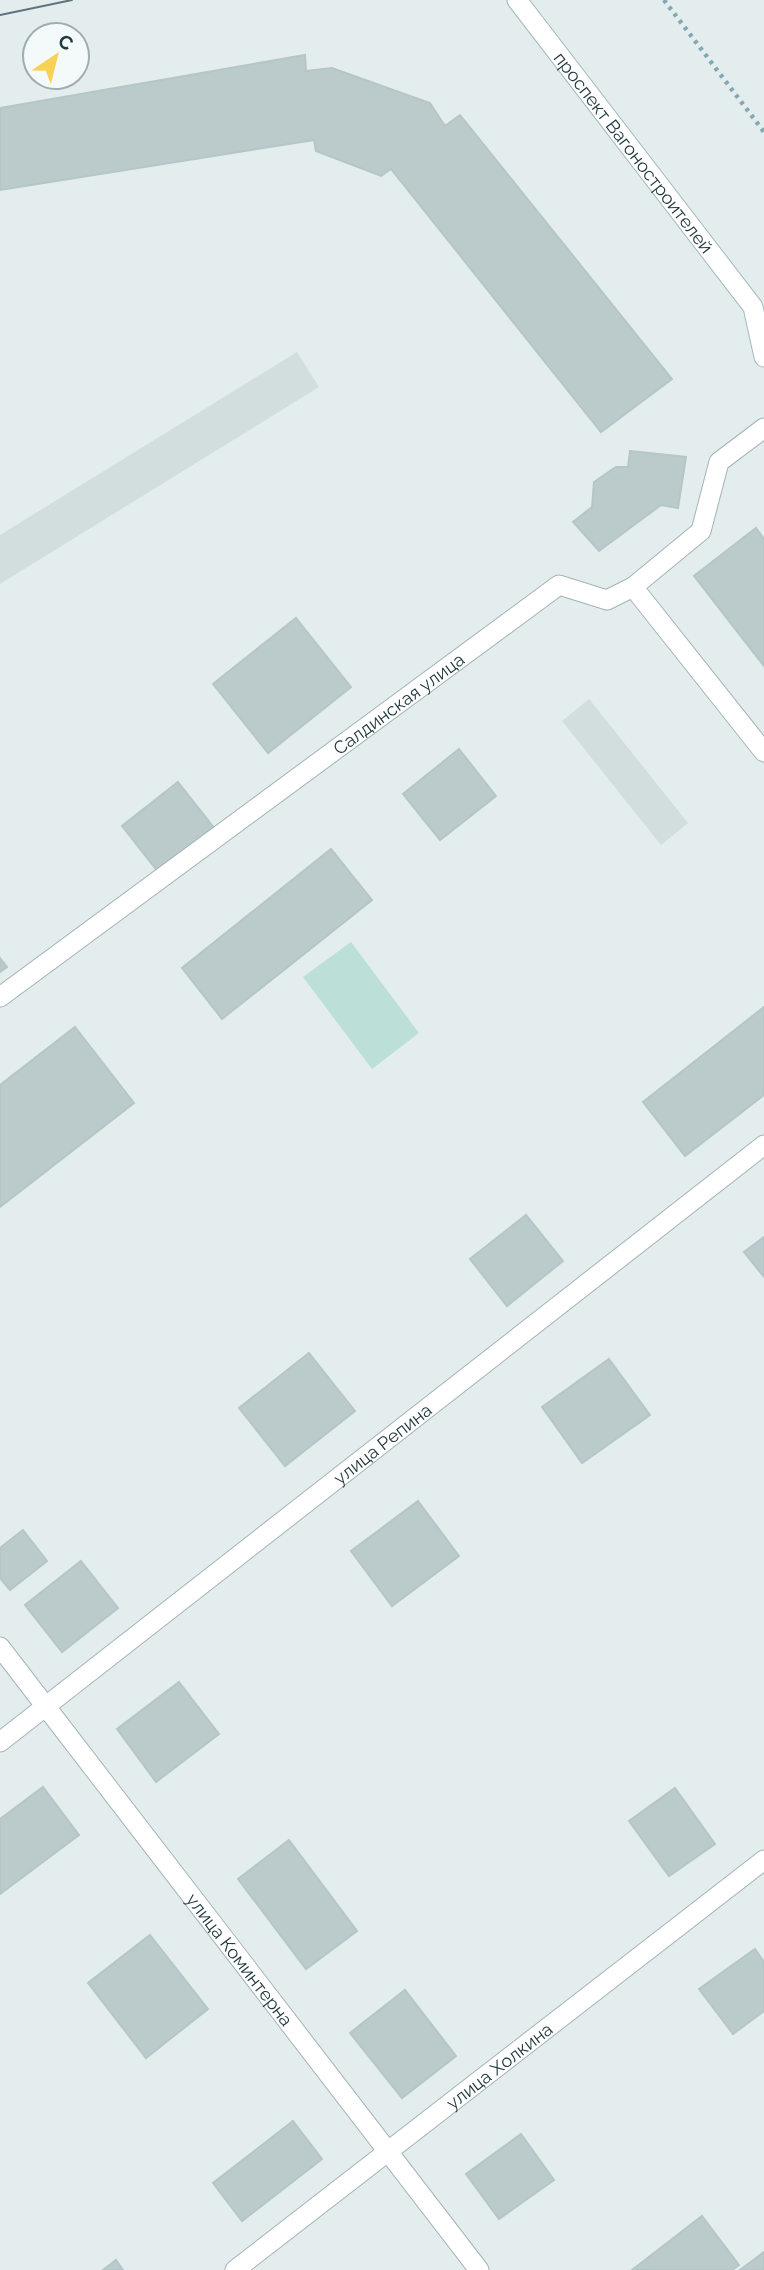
<svg xmlns="http://www.w3.org/2000/svg" width="764" height="2270" font-family="Raleway,sans-serif">
<style>
.built{fill:#d2ddde}
.green{fill:#bce0d8}
.building{fill:#bbcbcc;stroke:#b5c6c8;stroke-width:2}
.lines{fill:none;stroke-linecap:round;stroke-linejoin:round}
.service-casing{stroke:#a5b3b6;stroke-width:21}
.minor-casing{stroke:#a5b3b6;stroke-width:21}
.secondary-casing{stroke:#a4b9bd;stroke-width:21}
.path{stroke:#82a9b3;stroke-width:4.5;stroke-dasharray:3.5 5;stroke-linecap:butt}
.service{stroke:#fff;stroke-width:19}
.minor{stroke:#fff;stroke-width:19}
.secondary{stroke:#fff;stroke-width:19}
.tram{stroke:#5d747c;stroke-width:2}
.labels{text-anchor:middle;dominant-baseline:central;stroke-width:6;stroke-linejoin:round;paint-order:stroke}
.street-label{font-size:18px;fill:#223940;stroke:#f4fafa}
</style>
<rect width="100%" height="100%" fill="#e3edee"/>
<g class="built">
<polygon points="297,352 319,387 0,584 0,535"/>
<polygon points="589,699 688,823 661,845 562,721"/>
</g>
<polygon class="green" points="351,942 419,1033 372,1069 303,977"/>
<g class="building">
<polygon points="305,55 306,71 332,68 430,103 445,126 460,115 672,379 601,432 391,169 381,176 316,151 314,140 0,190 0,108"/>
<polygon points="630,451 686,457 678,508 661,505 599,551 573,522 592,507 594,482 616,467 628,467"/>
<polygon points="756,528 764,539 764,666 694,576"/>
<polygon points="296,618 351,687 268,753 213,684"/>
<polygon points="459,749 496,796 440,840 403,794"/>
<polygon points="178,782 215,829 159,873 122,826"/>
<polygon points="331,849 372,900 222,1019 182,968"/>
<polygon points="0,958 7,967 0,972"/>
<polygon points="764,1007 764,1095 685,1156 643,1102"/>
<polygon points="75,1027 134,1103 0,1207 0,1085"/>
<polygon points="526,1215 563,1261 507,1306 470,1259"/>
<polygon points="764,1237 764,1277 744,1252"/>
<polygon points="309,1353 355,1411 285,1466 239,1408"/>
<polygon points="609,1359 650,1415 582,1463 542,1407"/>
<polygon points="418,1501 459,1556 392,1606 351,1551"/>
<polygon points="23,1530 47,1561 10,1590 0,1578 0,1548"/>
<polygon points="81,1561 118,1608 62,1652 25,1605"/>
<polygon points="179,1682 219,1734 156,1782 117,1729"/>
<polygon points="43,1787 79,1835 0,1894 0,1819"/>
<polygon points="675,1788 715,1844 669,1876 629,1821"/>
<polygon points="289,1840 357,1931 306,1969 238,1879"/>
<polygon points="150,1935 208,2009 146,2058 88,1983"/>
<polygon points="755,1949 764,1962 764,2011 733,2034 699,1989"/>
<polygon points="405,1990 456,2056 402,2098 350,2033"/>
<polygon points="293,2121 322,2159 242,2221 213,2183"/>
<polygon points="521,2134 554,2180 499,2219 466,2174"/>
<polygon points="702,2216 739,2265 732,2270 632,2270"/>
<polygon points="764,2252 764,2270 740,2270"/>
<polygon points="116,2260 123,2270 103,2270"/>
</g>
<g class="lines">
<defs>
<polyline id="service" points="633,587 764,752"/>
<g id="minor">
<path id="s1" d="M0,997L559,585L607,600L633,587L701,531L719,462L764,428"/>
<path id="s2" d="M0,1647L479,2270"/>
<path id="s3" d="M0,1742L764,1145"/>
<path id="s4" d="M235,2270L764,1860"/>
</g>
<g id="secondary">
<path id="s5" d="M517,0L753,307L764,357"/>
</g>
</defs>
<use href="#service" class="service-casing"/>
<use href="#minor" class="minor-casing"/>
<use href="#secondary" class="secondary-casing"/>
<polyline class="path" points="664,0 764,132"/>
<use href="#service" class="service"/>
<use href="#minor" class="minor"/>
<use href="#secondary" class="secondary"/>
<polyline class="tram" points="0,15 72,0"/>
</g>
<g class="labels">
<g class="street-label">
<text stroke="none"><textPath href="#s5" startOffset="192">проспект Вагоностроителей</textPath></text>
<text stroke="none"><textPath href="#s1" startOffset="495">Салдинская улица</textPath></text>
<text stroke="none"><textPath href="#s3" startOffset="485">улица Репина</textPath></text>
<text stroke="none"><textPath href="#s2" startOffset="394">улица Коминтерна</textPath></text>
<text stroke="none"><textPath href="#s4" startOffset="334">улица Холкина</textPath></text>
</g>
</g>
<g transform="translate(56 56) rotate(35)"><circle r="33" fill="#f4fafa" stroke="#a0adb0" stroke-width="2"/>
<path d="M0-5L12 26L0 18L-12 26Z" fill="#f8d257"/>
<text y="-10" font-size="19" font-weight="bold" text-anchor="middle" fill="#223940">С</text>
</g>
</svg>
